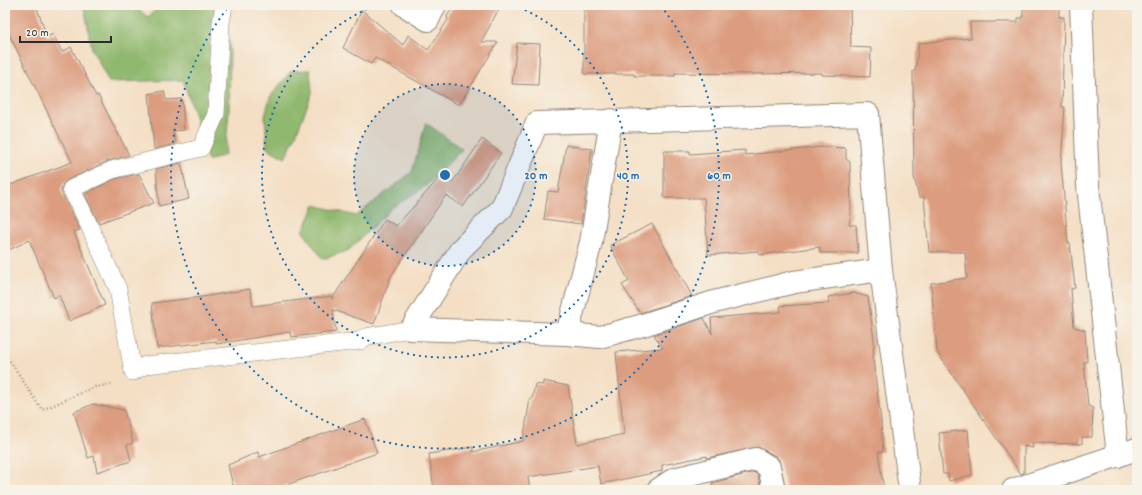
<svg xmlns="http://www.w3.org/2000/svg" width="1142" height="495" font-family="Dekko,sans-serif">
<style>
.forest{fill:#90b86e;stroke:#5e724c}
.building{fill:#dc9c7f}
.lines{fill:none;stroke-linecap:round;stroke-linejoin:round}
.lane-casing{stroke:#908578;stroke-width:18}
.street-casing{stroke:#908578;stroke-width:24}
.path{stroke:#908578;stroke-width:2.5;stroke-dasharray:1 3;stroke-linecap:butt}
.lane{stroke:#fff;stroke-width:17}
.street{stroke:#fff;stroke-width:22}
.ring{fill:none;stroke:#1f6fb2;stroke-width:2;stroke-dasharray:2 4}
.centre{fill:#1f6fb2;stroke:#f7f3e8;stroke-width:2}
.ring-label{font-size:12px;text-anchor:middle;font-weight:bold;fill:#1f6fb2;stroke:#f7f3e8;stroke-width:3;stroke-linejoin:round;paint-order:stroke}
</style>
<rect width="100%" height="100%" fill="#f7f3e8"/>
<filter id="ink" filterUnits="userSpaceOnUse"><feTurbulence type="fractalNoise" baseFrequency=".025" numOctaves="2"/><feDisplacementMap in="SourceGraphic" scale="8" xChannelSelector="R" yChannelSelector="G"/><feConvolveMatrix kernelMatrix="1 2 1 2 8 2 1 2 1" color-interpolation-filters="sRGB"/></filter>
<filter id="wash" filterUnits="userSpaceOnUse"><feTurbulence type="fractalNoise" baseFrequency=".012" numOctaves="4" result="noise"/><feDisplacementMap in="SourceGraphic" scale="16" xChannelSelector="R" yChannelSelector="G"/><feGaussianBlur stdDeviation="0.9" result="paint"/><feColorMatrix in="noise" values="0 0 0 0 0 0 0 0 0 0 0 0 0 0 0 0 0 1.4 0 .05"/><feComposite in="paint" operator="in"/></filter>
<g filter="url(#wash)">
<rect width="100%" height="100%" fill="#f4dfc5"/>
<g class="forest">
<polygon points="84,5 132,5 148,17 161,5 213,5 230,43 229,111 225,155 208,161 196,119 183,80 109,82 92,49"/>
<polygon points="310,70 312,93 296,135 285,158 267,148 265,116 270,97 291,71"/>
<polygon points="426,123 462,149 426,186 393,207 349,250 323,259 303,232 315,205 356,216 412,172"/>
</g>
<g id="blocks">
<g class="building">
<polygon points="5,5 36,5 47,37 53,34 62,52 71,47 96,96 98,95 129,155 108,161 67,180 63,184 61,189 62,194 80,230 74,232 105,305 69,321 59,295 54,298 29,240 5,252 5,187 72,162 5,26"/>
<polygon points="455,5 501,5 481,42 498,42 459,105 375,58 371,64 343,48 362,10 403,45 408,35 428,50 448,20 447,16"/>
<polygon points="584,5 850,5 851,47 871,48 870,77 822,75 822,73 753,74 675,73 675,76 634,76 634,74 584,74"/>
<polygon points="1023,5 1059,5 1059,17 1064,17 1062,107 1065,107 1061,163 1068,243 1070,243 1075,288 1071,289 1074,327 1085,330 1087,362 1084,362 1088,406 1093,408 1092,437 1082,437 1082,444 1032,443 1033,448 1024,446 1024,473 1021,474 937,352 931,283 967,278 965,252 929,252 924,197 919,197 914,177 913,71 915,71 919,43 971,38 970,22 1018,22 1018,18 1023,18"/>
<polygon points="517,43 540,44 538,85 512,84"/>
<polygon points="164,91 166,100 182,99 184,130 173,131 176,144 154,149 149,94"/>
<polygon points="482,139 501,153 463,207 446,195 391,276 374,324 333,310 336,332 291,337 290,332 216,344 216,341 157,348 152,303 202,297 250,289 253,306 332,296 332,299 385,219 396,226 442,175 452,183"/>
<polygon points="566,145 592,149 581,224 544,219 548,191 558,192"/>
<polygon points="823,147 846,148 846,159 850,162 851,214 849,225 856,225 858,253 820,253 820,247 759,255 759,251 708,255 704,198 664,198 664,151 690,151 690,154 745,150 745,155"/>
<polygon points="181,163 189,199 159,206 156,169"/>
<polygon points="139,174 154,203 99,223 85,194 115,179"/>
<polygon points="652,224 692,296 640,313 622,285 629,281 610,245"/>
<polygon points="854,293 868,297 874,340 873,360 881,421 883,452 878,452 884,490 786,490 779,460 776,456 758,447 707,458 707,456 662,465 662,471 601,484 598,466 528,477 530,490 491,490 491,487 465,490 434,490 429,454 473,447 473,452 523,441 530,399 532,399 535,384 543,385 543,381 568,386 577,444 624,434 616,352 663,348 654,335 704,318 712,334 711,318 781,312 780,306 829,303 828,297"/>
<polygon points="93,404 124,410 133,443 127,445 131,461 97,472 94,456 88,458 74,412"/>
<polygon points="365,419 377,453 272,490 234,490 228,465 258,452 259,457"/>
<polygon points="968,430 972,475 949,481 948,474 943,474 939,433"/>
<polygon points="754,472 758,475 761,490 714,490 712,483"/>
</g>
</g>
</g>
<g filter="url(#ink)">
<use href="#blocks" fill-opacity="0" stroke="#908578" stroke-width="1"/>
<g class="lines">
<defs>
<polyline id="lane" points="224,5 221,23 216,114 201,148 112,170 71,189 82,210 118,289 133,372 146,365 360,341 365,337 411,329"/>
<g id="street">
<polyline points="404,5 428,20 435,5"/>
<polyline points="1081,5 1088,186 1118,456"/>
<polyline points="411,329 461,249 502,208 537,123 868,114 881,270 910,490"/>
<polyline points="411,329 567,334 600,337 643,325 714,302 794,282 881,270"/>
<polyline points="567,334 591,242 611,120"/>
<polyline points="658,490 674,479 756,459 769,467 774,490"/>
<polyline points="1013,490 1137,449"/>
</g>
</defs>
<use href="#lane" class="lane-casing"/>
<use href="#street" class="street-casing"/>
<polyline class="path" points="5,350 8,358 42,410 95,387 113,384"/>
<use href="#lane" class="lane"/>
<use href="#street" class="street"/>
</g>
</g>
<circle cx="445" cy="175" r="91" fill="#1f6fb2" fill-opacity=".12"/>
<g class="ring">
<circle cx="445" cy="175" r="91"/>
<path d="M514 5A183 183 0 1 1 376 5"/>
<path d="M661 6A274 274 0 1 1 229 6"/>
</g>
<circle cx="445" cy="175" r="6" class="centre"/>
<g class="ring-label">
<text x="536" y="179">20 m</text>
<text x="628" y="179">40 m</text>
<text x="719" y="179">60 m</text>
</g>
<rect width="1142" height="495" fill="none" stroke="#f7f3e8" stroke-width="20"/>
<path d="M20 36v6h91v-6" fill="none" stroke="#2b2b2b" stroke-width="2"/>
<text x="26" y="36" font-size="12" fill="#2b2b2b" stroke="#f7f3e8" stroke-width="3" paint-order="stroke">20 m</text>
</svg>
